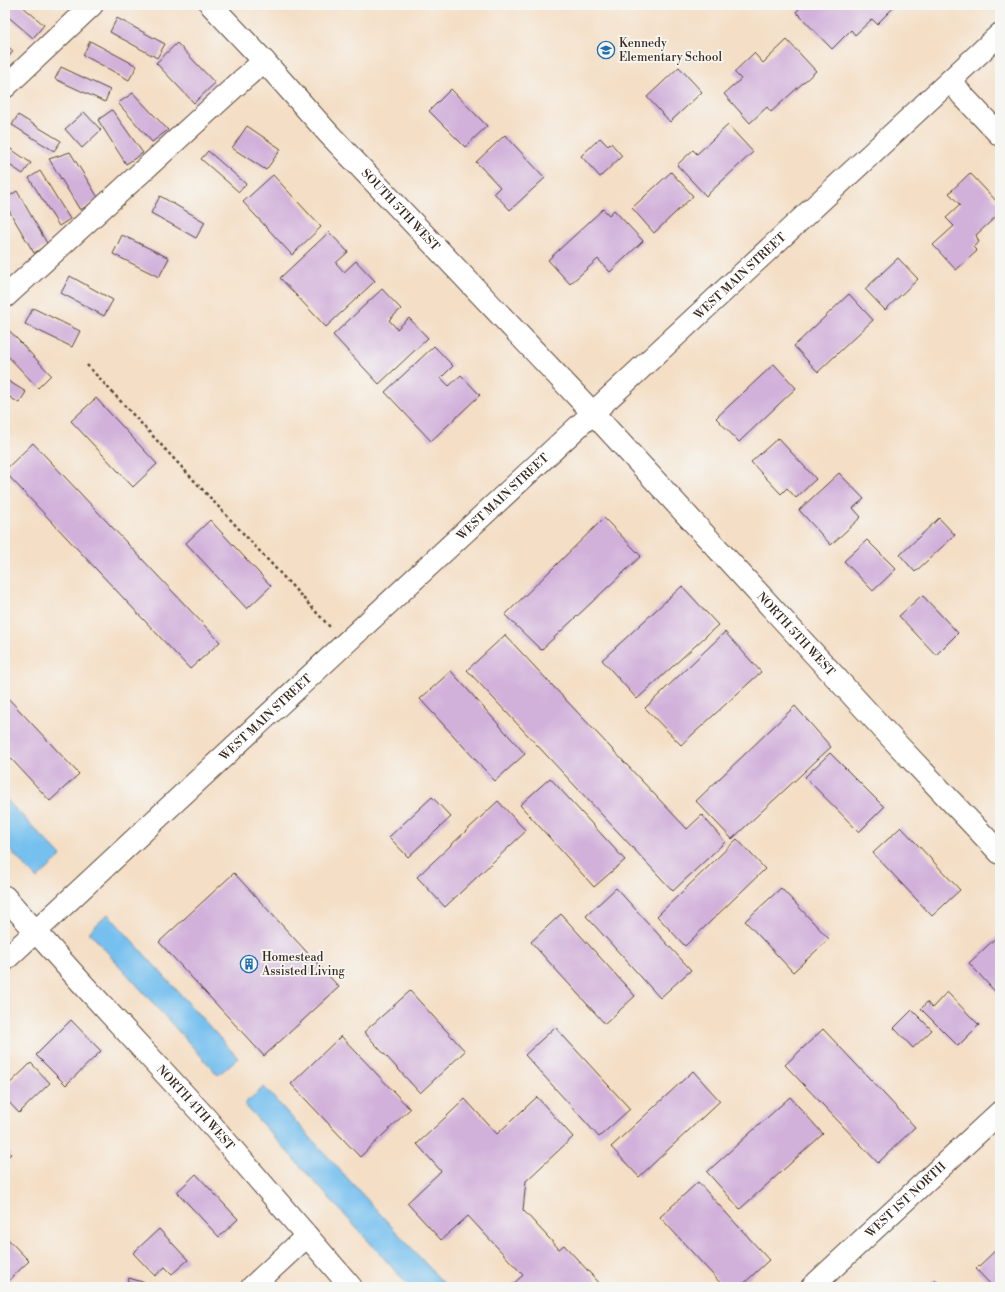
<svg xmlns="http://www.w3.org/2000/svg" width="1005" height="1292" font-family="'Libre Bodoni',serif">
<style>
.water{fill:#76c0ef;stroke:#587586}
.building{fill:#d1b0da}
.lines{fill:none;stroke-linecap:round;stroke-linejoin:round}
.minor-casing{stroke:#574537;stroke-width:24}
.major-casing{stroke:#574537;stroke-width:24}
.path{stroke:#574537;stroke-width:2.5;stroke-dasharray:3 3;stroke-linecap:butt}
.minor{stroke:#fff;stroke-width:22}
.major{stroke:#fff;stroke-width:22}
.labels{text-anchor:middle;dominant-baseline:central;stroke-width:3.5;stroke-linejoin:round;paint-order:stroke}
.poi-label{font-size:12px;fill:#3b2a1e;stroke:#f6f6f2;text-anchor:start}
.street-label{font-size:12px;fill:#3b2a1e;stroke:#f6f6f2}
</style>
<rect width="100%" height="100%" fill="#f6f6f2"/>
<filter id="ink" filterUnits="userSpaceOnUse"><feTurbulence type="fractalNoise" baseFrequency=".025" numOctaves="2"/><feDisplacementMap in="SourceGraphic" scale="8" xChannelSelector="R" yChannelSelector="G"/><feConvolveMatrix kernelMatrix="1 2 1 2 8 2 1 2 1" color-interpolation-filters="sRGB"/></filter>
<filter id="wash" filterUnits="userSpaceOnUse"><feTurbulence type="fractalNoise" baseFrequency=".012" numOctaves="4" result="noise"/><feDisplacementMap in="SourceGraphic" scale="16" xChannelSelector="R" yChannelSelector="G"/><feGaussianBlur stdDeviation="0.9" result="paint"/><feColorMatrix in="noise" values="0 0 0 0 0 0 0 0 0 0 0 0 0 0 0 0 0 1.4 0 .05"/><feComposite in="paint" operator="in"/></filter>
<g filter="url(#wash)">
<rect width="100%" height="100%" fill="#f4dec5"/>
<g class="water">
<polygon points="5,798 61,856 37,879 5,845"/>
<polygon points="108,914 238,1058 218,1075 89,932"/>
<polygon points="264,1087 447,1287 410,1287 244,1104"/>
</g>
<g id="blocks">
<g class="building">
<polygon points="5,5 21,5 44,25 33,38 5,14"/>
<polygon points="803,5 896,5 877,24 872,19 855,35 851,30 832,49 796,12"/>
<polygon points="117,18 165,44 157,58 110,32"/>
<polygon points="787,40 816,71 771,112 767,107 750,123 724,94 741,79 734,72 754,53 763,63"/>
<polygon points="90,41 137,66 129,80 83,55"/>
<polygon points="177,43 215,83 194,103 156,63"/>
<polygon points="5,44 13,51 5,62"/>
<polygon points="61,67 110,90 105,102 55,79"/>
<polygon points="679,67 702,92 670,122 647,97"/>
<polygon points="451,89 487,126 465,147 429,111"/>
<polygon points="133,93 168,130 152,142 118,103"/>
<polygon points="112,110 143,153 126,164 98,120"/>
<polygon points="84,112 101,130 82,148 65,129"/>
<polygon points="18,115 61,141 54,151 12,125"/>
<polygon points="728,125 753,152 706,196 677,165 693,150 697,154"/>
<polygon points="247,126 281,149 266,170 232,148"/>
<polygon points="505,135 545,178 510,210 494,193 500,187 476,162"/>
<polygon points="600,138 608,146 611,143 622,156 600,177 581,156"/>
<polygon points="5,145 31,163 23,174 5,162"/>
<polygon points="208,151 246,184 239,192 201,159"/>
<polygon points="70,152 99,199 80,210 49,159"/>
<polygon points="40,171 70,219 59,226 29,178"/>
<polygon points="671,172 693,196 654,233 632,208"/>
<polygon points="970,173 1000,205 1000,213 976,235 979,242 973,247 977,251 956,270 933,245 954,226 946,218 960,205 949,193"/>
<polygon points="273,175 321,227 292,255 243,202"/>
<polygon points="17,191 48,245 34,253 5,204 5,199"/>
<polygon points="160,196 205,222 196,238 151,213"/>
<polygon points="603,209 609,215 614,210 643,241 610,272 598,259 570,284 548,260"/>
<polygon points="329,232 348,252 336,263 344,272 356,261 375,281 326,327 280,278"/>
<polygon points="122,235 169,258 159,277 113,254"/>
<polygon points="898,258 918,279 885,310 865,289"/>
<polygon points="70,276 113,300 104,316 61,293"/>
<polygon points="382,289 401,309 389,320 397,329 409,318 428,338 379,384 333,335"/>
<polygon points="849,294 873,320 818,372 794,346"/>
<polygon points="33,308 80,331 72,347 25,324"/>
<polygon points="5,326 51,375 38,388 5,353"/>
<polygon points="434,346 453,366 441,378 449,386 461,375 480,395 431,441 385,392"/>
<polygon points="774,364 796,388 739,442 716,418"/>
<polygon points="5,379 26,392 19,403 5,394"/>
<polygon points="96,398 157,464 133,487 71,421"/>
<polygon points="778,438 816,479 796,498 787,488 781,494 751,462"/>
<polygon points="33,443 220,642 190,669 5,472 5,470"/>
<polygon points="839,473 864,499 853,508 861,517 831,545 799,510"/>
<polygon points="604,518 641,556 541,650 505,615"/>
<polygon points="939,518 955,535 915,572 900,555"/>
<polygon points="210,520 271,586 247,609 186,543"/>
<polygon points="867,540 896,569 873,591 844,561"/>
<polygon points="682,586 718,625 637,699 602,660"/>
<polygon points="922,595 958,633 936,655 899,616"/>
<polygon points="725,632 761,672 681,745 645,708"/>
<polygon points="505,635 687,829 702,815 725,842 673,891 467,670"/>
<polygon points="451,671 525,754 495,781 420,699"/>
<polygon points="5,695 79,774 50,801 5,752"/>
<polygon points="795,706 831,747 732,839 696,801"/>
<polygon points="830,753 884,807 859,832 805,777"/>
<polygon points="550,778 625,860 594,887 520,805"/>
<polygon points="432,797 451,817 408,857 389,837"/>
<polygon points="498,801 526,831 445,907 417,877"/>
<polygon points="901,827 960,890 932,916 873,853"/>
<polygon points="737,839 765,869 685,946 657,916"/>
<polygon points="234,873 339,987 264,1056 159,942"/>
<polygon points="616,888 691,970 660,998 586,916"/>
<polygon points="781,888 829,939 793,972 745,921"/>
<polygon points="561,914 635,996 605,1024 531,942"/>
<polygon points="1000,934 1000,997 969,963"/>
<polygon points="410,991 465,1051 420,1093 364,1032"/>
<polygon points="947,992 979,1025 958,1046 921,1009 927,1002 932,1008"/>
<polygon points="912,1010 932,1030 913,1048 894,1028"/>
<polygon points="71,1020 101,1051 66,1085 36,1055"/>
<polygon points="555,1027 630,1109 599,1137 525,1055"/>
<polygon points="823,1029 915,1127 878,1163 785,1065"/>
<polygon points="341,1036 410,1109 360,1157 291,1084"/>
<polygon points="31,1063 50,1083 19,1113 5,1098 5,1088"/>
<polygon points="693,1071 720,1101 639,1177 611,1147"/>
<polygon points="537,1097 573,1137 526,1181 523,1210 559,1249 564,1245 603,1287 510,1287 523,1275 468,1216 441,1240 407,1203 441,1171 417,1144 465,1099 497,1134"/>
<polygon points="790,1097 823,1134 740,1209 707,1172"/>
<polygon points="5,1148 11,1154 5,1159"/>
<polygon points="196,1174 238,1219 219,1237 177,1192"/>
<polygon points="698,1182 769,1260 740,1287 724,1287 660,1217"/>
<polygon points="159,1229 188,1260 172,1274 165,1267 155,1276 133,1253"/>
<polygon points="5,1236 29,1261 5,1284"/>
<polygon points="1000,1246 1000,1287 993,1287 976,1269"/>
<polygon points="129,1278 159,1287 126,1287"/>
<polygon points="935,1279 943,1287 926,1287"/>
</g>
</g>
</g>
<g filter="url(#ink)">
<use href="#blocks" fill-opacity="0" stroke="#574537" stroke-width="1"/>
<g class="lines">
<defs>
<g id="minor">
<path id="s1" d="M211,5L264,61L328,133L593,413L896,743L1000,853"/>
<polyline points="951,80 962,95 1000,135"/>
<polyline points="5,87 92,5"/>
<polyline points="5,297 241,81 264,61"/>
<path id="s2" d="M5,897L79,980L204,1116L351,1287"/>
<polyline points="252,1287 307,1236"/>
<path id="s3" d="M812,1287L1000,1112"/>
</g>
<g id="major">
<path id="s4" d="M5,960L1000,34"/>
</g>
</defs>
<use href="#minor" class="minor-casing"/>
<use href="#major" class="major-casing"/>
<polyline class="path" points="87,365 330,627"/>
<use href="#minor" class="minor"/>
<use href="#major" class="major"/>
</g>
</g>
<defs>
<symbol id="school-ring" viewBox="-11 -11 22 22"><circle r="9.5" fill="#f6f6f2" stroke="#1f6fb2" stroke-width="1.5"/><path d="M0-5L7-2L0 1L-7-2ZM-4 1L0 2.5L4 1V4Q0 6-4 4Z" fill="#1f6fb2"/></symbol>
<symbol id="building-ring" viewBox="-11 -11 22 22"><circle r="9.5" fill="#f6f6f2" stroke="#1f6fb2" stroke-width="1.5"/><path d="M-4-6H4V6H1V3H-1V6H-4ZM-2.5-4.3h1.7v1.8h-1.7ZM.8-4.3h1.7v1.8H.8ZM-2.5-1h1.7V.8h-1.7ZM.8-1h1.7V.8H.8Z" fill="#1f6fb2"/></symbol>
</defs>
<g fill-rule="evenodd">
<use href="#school-ring" x="596" y="40" width="20" height="20"/>
<use href="#building-ring" x="239" y="954" width="20" height="20"/>
</g>
<g class="labels">
<g class="poi-label">
<text x="619" y="43">Kennedy<tspan x="619" dy="14">Elementary School</tspan></text>
<text x="262" y="957">Homestead<tspan x="262" dy="14">Assisted Living</tspan></text>
</g>
<g class="street-label">
<text stroke="none"><textPath href="#s1" startOffset="279">SOUTH 5TH WEST</textPath></text>
<text stroke="none"><textPath href="#s4" startOffset="1004">WEST MAIN STREET</textPath></text>
<text stroke="none"><textPath href="#s4" startOffset="680">WEST MAIN STREET</textPath></text>
<text stroke="none"><textPath href="#s1" startOffset="859">NORTH 5TH WEST</textPath></text>
<text stroke="none"><textPath href="#s4" startOffset="356">WEST MAIN STREET</textPath></text>
<text stroke="none"><textPath href="#s2" startOffset="284">NORTH 4TH WEST</textPath></text>
<text stroke="none"><textPath href="#s3" startOffset="128">WEST 1ST NORTH</textPath></text>
</g>
</g>
<rect width="1005" height="1292" fill="none" stroke="#f6f6f2" stroke-width="20"/>
</svg>
